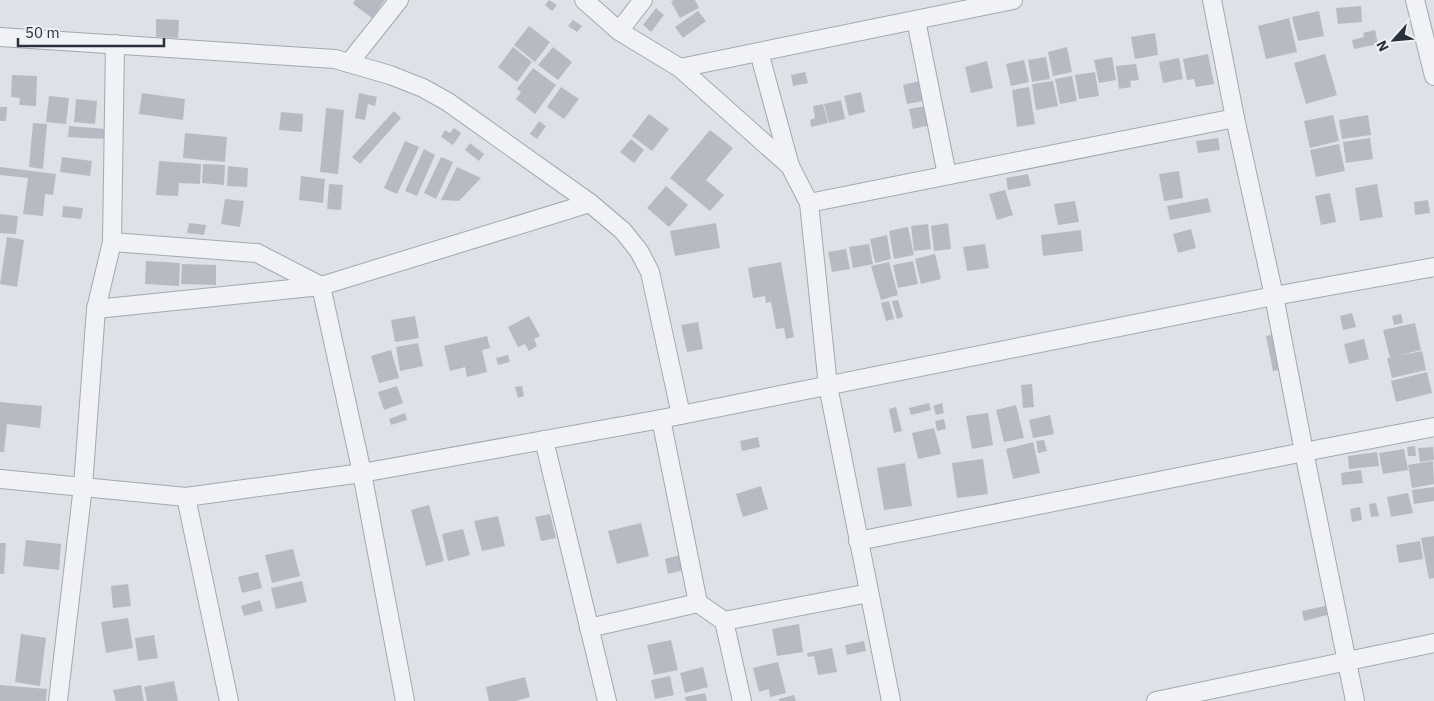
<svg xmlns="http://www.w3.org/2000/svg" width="1434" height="701" font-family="'IBM Plex Sans',sans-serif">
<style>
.building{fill:#b6bbc3}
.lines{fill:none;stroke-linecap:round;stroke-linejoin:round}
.street-casing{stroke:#a4a8b0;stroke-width:20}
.street{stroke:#f0f2f5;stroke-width:18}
</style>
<rect width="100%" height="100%" fill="#dee1e7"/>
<g class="building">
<polygon points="355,0 385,0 372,18 353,4"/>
<polygon points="549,0 557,5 552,11 545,5"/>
<polygon points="674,0 695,0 699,8 680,18 671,2"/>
<polygon points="1361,6 1362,22 1338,24 1336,8"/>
<polygon points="656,8 664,15 651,32 643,25"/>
<polygon points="698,11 706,21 683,38 675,27"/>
<polygon points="1319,11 1324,36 1298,41 1292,17"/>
<polygon points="1289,18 1297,52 1266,59 1258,26"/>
<polygon points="156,19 179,20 178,38 156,37"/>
<polygon points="573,20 582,26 577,32 568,26"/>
<polygon points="529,26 550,42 535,62 514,45"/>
<polygon points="1375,30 1378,44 1354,49 1352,40 1364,37 1363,33"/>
<polygon points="1155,33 1158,55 1135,59 1131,37"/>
<polygon points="513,47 532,62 517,82 498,67"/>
<polygon points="553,47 572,62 558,80 538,65"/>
<polygon points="1067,47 1072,72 1053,76 1048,52"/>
<polygon points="1208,54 1214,84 1196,87 1194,79 1187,80 1183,59"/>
<polygon points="1325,54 1337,95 1306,104 1294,63"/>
<polygon points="1046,57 1050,79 1032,82 1028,60"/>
<polygon points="1112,57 1116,80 1099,83 1094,60"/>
<polygon points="1179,58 1183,79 1163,83 1159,62"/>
<polygon points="1024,60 1029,82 1011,86 1006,64"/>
<polygon points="987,61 993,88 971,93 965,67"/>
<polygon points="1136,64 1139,80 1130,81 1131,87 1119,89 1116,66"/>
<polygon points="533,68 556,85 535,114 516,99 521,92 517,89"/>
<polygon points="805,72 808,83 793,86 791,75"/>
<polygon points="1095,72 1099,96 1079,99 1075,75"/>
<polygon points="12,75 37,76 36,106 19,105 20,98 11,97"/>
<polygon points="1072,76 1077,101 1060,104 1055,79"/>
<polygon points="919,81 923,101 907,104 903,85"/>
<polygon points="1053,81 1058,106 1036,110 1032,84"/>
<polygon points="561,87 579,99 564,119 547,107"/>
<polygon points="1029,87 1035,124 1017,127 1012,90"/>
<polygon points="861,92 865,112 849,116 844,96"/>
<polygon points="142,93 185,99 183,120 139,114"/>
<polygon points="359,93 377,97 375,106 368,104 365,120 355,118"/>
<polygon points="49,96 69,98 66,124 46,122"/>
<polygon points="76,99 97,101 95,124 74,122"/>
<polygon points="841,100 845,119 829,123 824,104"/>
<polygon points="823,104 828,123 811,127 810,120 815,118 813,106"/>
<polygon points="926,106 930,125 913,129 909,109"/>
<polygon points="0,107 7,107 6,121 0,121"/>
<polygon points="326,108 344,110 338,174 320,172"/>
<polygon points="394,111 401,118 360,164 352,157"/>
<polygon points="281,112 303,114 302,132 279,130"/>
<polygon points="649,114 669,129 652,151 632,136"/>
<polygon points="1333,115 1339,141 1310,148 1304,121"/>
<polygon points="1368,115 1371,135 1342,139 1339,120"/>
<polygon points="539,121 546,126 537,139 530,134"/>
<polygon points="33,123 47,124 43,169 29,167"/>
<polygon points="69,126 105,129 105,139 68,137"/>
<polygon points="454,128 461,133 453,145 441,137 445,130 450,133"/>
<polygon points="710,130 733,148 706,180 724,195 710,211 670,178"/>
<polygon points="185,133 227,137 225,162 183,158"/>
<polygon points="1218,138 1220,150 1198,153 1196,141"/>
<polygon points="1370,138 1373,159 1346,163 1343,142"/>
<polygon points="631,139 644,150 634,163 620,152"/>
<polygon points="405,141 419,147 397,194 384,188"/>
<polygon points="470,143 484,154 479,161 465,150"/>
<polygon points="1339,144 1345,171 1316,177 1310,150"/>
<polygon points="424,149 435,155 417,196 405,191"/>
<polygon points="62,157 92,161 90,176 60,172"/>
<polygon points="441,157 453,162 436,199 424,193"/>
<polygon points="159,161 201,164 200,184 179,183 178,196 156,195"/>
<polygon points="203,164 225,165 224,185 202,183"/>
<polygon points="228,166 248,168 247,187 227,186"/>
<polygon points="0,167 56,174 53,195 45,194 43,216 23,214 28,178 0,175"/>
<polygon points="457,167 481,178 459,201 441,200"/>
<polygon points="1179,171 1183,198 1164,201 1159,174"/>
<polygon points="1028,174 1031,186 1008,190 1006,178"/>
<polygon points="301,176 325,179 323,203 299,200"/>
<polygon points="329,184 343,185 341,210 327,209"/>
<polygon points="1377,184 1383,217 1360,221 1355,188"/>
<polygon points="666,186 688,205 669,227 647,208"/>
<polygon points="1005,190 1013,215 997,220 989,194"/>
<polygon points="1330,193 1336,222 1321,225 1315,196"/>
<polygon points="1208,198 1211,212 1170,220 1167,206"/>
<polygon points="225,199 244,201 240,227 221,224"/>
<polygon points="1428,200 1430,213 1415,215 1414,202"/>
<polygon points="1075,201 1079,222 1058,225 1054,204"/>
<polygon points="63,206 83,208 81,219 62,217"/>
<polygon points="0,214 18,216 16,234 0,233"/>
<polygon points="189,223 206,225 204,235 187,233"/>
<polygon points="716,223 720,248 675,256 670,231"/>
<polygon points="948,223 951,249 934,251 931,226"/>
<polygon points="928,224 931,249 914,251 911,226"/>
<polygon points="908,227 914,255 894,259 889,231"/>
<polygon points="1191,229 1196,248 1178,253 1173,234"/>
<polygon points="1081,230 1083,251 1043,256 1041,235"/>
<polygon points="887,235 891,259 875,263 870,239"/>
<polygon points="7,237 24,240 17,287 0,284"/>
<polygon points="869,244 873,264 853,268 849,247"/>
<polygon points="985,244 989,268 967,271 963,247"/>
<polygon points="846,249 850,269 832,272 828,252"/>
<polygon points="935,254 941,279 921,284 915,259"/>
<polygon points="146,261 180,263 179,286 145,284"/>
<polygon points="913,261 918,284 898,288 893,265"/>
<polygon points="781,262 794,337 786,339 784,328 776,329 771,302 766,303 765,296 753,298 748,268"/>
<polygon points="889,262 898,295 881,300 871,266"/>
<polygon points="182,264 216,265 216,285 181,284"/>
<polygon points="898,300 903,317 897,319 892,301"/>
<polygon points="889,301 894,319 886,321 881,303"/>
<polygon points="1352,313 1356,327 1343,330 1340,316"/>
<polygon points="1401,314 1403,323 1394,325 1392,316"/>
<polygon points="415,316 419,338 395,342 391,320"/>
<polygon points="529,316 540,336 534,339 537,346 529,351 525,344 518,347 508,327"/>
<polygon points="698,322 703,349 687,352 681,325"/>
<polygon points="1415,323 1421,350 1397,356 1422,351 1426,370 1392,378 1387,358 1390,358 1383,330"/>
<polygon points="1276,334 1283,369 1273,371 1266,336"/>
<polygon points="487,336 490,348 482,350 487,372 467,377 465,367 450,371 444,346"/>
<polygon points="1364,339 1369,359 1349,364 1344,344"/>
<polygon points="418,343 423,366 400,371 396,347"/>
<polygon points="391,350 399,378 379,383 371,356"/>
<polygon points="508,355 510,362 498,365 496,358"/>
<polygon points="1427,372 1432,393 1396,402 1391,381"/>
<polygon points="1032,384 1034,407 1023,408 1021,385"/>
<polygon points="397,386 403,403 384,410 378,392"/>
<polygon points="522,386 524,396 518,398 515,387"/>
<polygon points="0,402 42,406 40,428 7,424 4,452 0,452"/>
<polygon points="929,403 931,410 911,415 909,408"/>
<polygon points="942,403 944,413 936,415 933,406"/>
<polygon points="1016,405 1024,438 1004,442 996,410"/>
<polygon points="896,407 902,431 894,433 889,409"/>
<polygon points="405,413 407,420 391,425 389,419"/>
<polygon points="988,413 993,445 972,449 966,416"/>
<polygon points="1050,415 1054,434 1033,438 1029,420"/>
<polygon points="944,419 946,429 937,431 935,421"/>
<polygon points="934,428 941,454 918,459 912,433"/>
<polygon points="758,437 760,447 742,451 740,441"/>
<polygon points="1044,440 1047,451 1038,453 1036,441"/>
<polygon points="1033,442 1040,473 1013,479 1006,449"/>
<polygon points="1415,446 1416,456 1408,456 1407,447"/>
<polygon points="1433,447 1434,460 1420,462 1418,448"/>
<polygon points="1404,449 1408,470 1383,474 1379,453"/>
<polygon points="1377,452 1379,466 1349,469 1348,456"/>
<polygon points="983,459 988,494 957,498 952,463"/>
<polygon points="1433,461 1434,484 1412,488 1408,465"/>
<polygon points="905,463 912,506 884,510 877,468"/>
<polygon points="1361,470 1363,483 1342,485 1341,473"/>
<polygon points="761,486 768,509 743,517 736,494"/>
<polygon points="1434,487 1434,501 1414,504 1412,490"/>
<polygon points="1408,493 1413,513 1391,517 1387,497"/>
<polygon points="1376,503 1379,516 1371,517 1369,504"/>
<polygon points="429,505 444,561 426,566 411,510"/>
<polygon points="1360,507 1362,520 1352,522 1350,509"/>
<polygon points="550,514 556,538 541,541 535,517"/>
<polygon points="498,516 505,546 482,551 474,521"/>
<polygon points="641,523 649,556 617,564 608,531"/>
<polygon points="463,529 470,555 448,561 442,534"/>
<polygon points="1434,536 1434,578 1429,579 1421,538"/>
<polygon points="26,540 61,544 59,570 23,566"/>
<polygon points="1420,541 1423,559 1399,563 1396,545"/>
<polygon points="0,543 6,543 4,574 0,574"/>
<polygon points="293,549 300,576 272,583 265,555"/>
<polygon points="680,555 684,570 668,574 665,559"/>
<polygon points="258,572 262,588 242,593 238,577"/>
<polygon points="302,581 307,602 276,609 271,588"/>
<polygon points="128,584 131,606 113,608 111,586"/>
<polygon points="260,600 263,611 244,616 241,606"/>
<polygon points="1329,605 1331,614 1304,621 1302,611"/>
<polygon points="128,618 133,648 106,653 101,622"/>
<polygon points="799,624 803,652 777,656 772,629"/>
<polygon points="21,634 46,638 40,686 15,682"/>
<polygon points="154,635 158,658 138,661 135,638"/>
<polygon points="671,640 678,670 654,675 647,645"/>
<polygon points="864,641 866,651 847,655 845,645"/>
<polygon points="832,648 837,672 818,675 814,656 808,657 807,653"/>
<polygon points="778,662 786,693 770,697 769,689 759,692 753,668"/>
<polygon points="703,667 708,687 685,693 680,673"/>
<polygon points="670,676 674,695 655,699 651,680"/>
<polygon points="525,677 530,697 516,701 489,701 486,687"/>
<polygon points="174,681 178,701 147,701 144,687"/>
<polygon points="0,685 47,689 46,701 0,701"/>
<polygon points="141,685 144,701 116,701 113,690"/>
<polygon points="705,693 707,701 686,701 685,697"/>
<polygon points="794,695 796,701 779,701 779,699"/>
</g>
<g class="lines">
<defs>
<g id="street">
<polyline points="584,0 619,31 680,68 790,166"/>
<polyline points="1212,0 1235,118 1274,296 1304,452 1355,701"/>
<polyline points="1415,0 1434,76"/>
<polyline points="916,20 947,175"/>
<polyline points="619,31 643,0"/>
<polyline points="0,37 335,59 390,75 423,88 448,102 590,203 623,231 639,251 650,272 681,415"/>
<polyline points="759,52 790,166 809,203"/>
<polyline points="349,63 399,0"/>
<polyline points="680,68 1013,0"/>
<polyline points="112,242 257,253 321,286 362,473 405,701"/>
<polyline points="96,309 321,286 590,203"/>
<polyline points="661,419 698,603 724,621 742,701"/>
<polyline points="544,440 607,701"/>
<polyline points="0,479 186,497 362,473 661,419 1274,296 1434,267"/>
<polyline points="186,497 229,701"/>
<polyline points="858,541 1304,452 1434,427"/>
<polyline points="724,621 869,593"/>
<polyline points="589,628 698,603"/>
<polyline points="58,701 83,486 96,309 112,242 115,44"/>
<polyline points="891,701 828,386 809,203 1235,118"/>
<polyline points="1156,701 1434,643"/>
</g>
</defs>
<use href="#street" class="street-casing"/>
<use href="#street" class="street"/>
</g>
<g transform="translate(1394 40) rotate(243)" stroke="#edf0f4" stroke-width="4" paint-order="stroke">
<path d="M0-4L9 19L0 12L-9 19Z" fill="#28303c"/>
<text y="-8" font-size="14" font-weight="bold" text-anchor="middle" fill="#28303c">N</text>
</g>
<path d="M18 38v8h146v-8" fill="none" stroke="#28303c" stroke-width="2.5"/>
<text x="25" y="38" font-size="15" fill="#28303c" stroke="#edf0f4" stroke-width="4" paint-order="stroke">50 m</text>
</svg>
